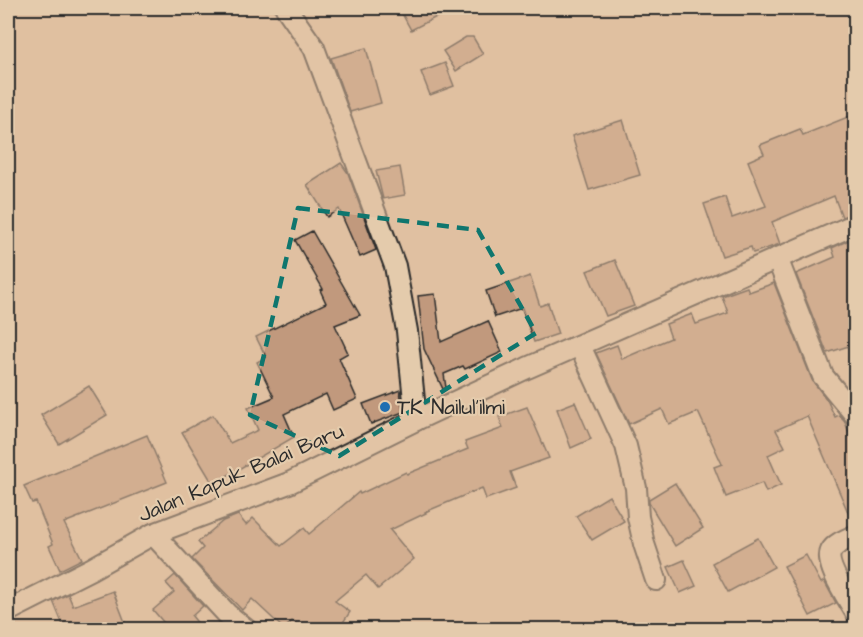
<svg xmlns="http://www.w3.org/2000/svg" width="863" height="637" font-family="'Architects Daughter',sans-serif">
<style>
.building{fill:#c1997d;stroke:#2b2b2b;stroke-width:1.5}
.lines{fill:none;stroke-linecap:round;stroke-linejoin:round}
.street-casing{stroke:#2b2b2b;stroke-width:24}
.street{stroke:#e4cbac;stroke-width:20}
.marked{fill:none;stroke:#0f766e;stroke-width:4.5;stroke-dasharray:12 8;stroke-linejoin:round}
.poi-dot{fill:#1f6fb2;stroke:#e4cbac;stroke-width:2}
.labels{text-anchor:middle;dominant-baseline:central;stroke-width:4.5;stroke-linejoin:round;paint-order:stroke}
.poi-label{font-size:21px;fill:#2b2b2b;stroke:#e4cbac;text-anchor:start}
.street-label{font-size:21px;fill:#2b2b2b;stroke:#e4cbac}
</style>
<rect width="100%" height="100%" fill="#e0c0a1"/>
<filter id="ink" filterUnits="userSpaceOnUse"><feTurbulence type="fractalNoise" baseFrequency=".0167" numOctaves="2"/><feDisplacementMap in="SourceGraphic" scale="12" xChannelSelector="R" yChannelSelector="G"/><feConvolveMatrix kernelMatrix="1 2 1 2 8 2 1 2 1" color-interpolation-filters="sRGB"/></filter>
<g filter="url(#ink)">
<g class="building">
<polygon points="399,8 454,8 411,30"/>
<polygon points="466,37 473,37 483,54 456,71 443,51"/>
<polygon points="366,48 381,103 350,112 331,58"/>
<polygon points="445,63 454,86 430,95 421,72"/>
<polygon points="855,114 855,212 842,217 834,196 772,222 780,244 753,253 751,247 722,256 704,204 725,197 732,218 766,206 748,161 764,154 760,145 800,129 803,135"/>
<polygon points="623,120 640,175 589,190 572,136"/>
<polygon points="341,163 348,173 376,250 360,257 339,209 327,217 307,185"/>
<polygon points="400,167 405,195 383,199 376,171"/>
<polygon points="312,231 360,315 335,325 348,353 339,358 357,399 333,410 326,394 284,414 294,437 213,484 182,432 213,415 230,443 258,430 248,408 274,397 257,362 266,357 256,337 326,303 320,290 323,289 295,240"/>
<polygon points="855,237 855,344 827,353 796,274 835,257 832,248"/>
<polygon points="615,260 634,306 606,316 587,271"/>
<polygon points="530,276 540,306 548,303 558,334 534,342 522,308 495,317 486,291"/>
<polygon points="774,283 812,380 827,400 835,417 839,415 844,420 855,447 855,523 853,524 807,416 776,430 785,447 768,455 781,485 766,492 762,483 726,497 714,467 722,464 698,412 669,424 662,409 629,424 596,353 617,345 622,359 671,338 666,324 692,314 696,324 728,313 722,296 747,287 749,292"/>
<polygon points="435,294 441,342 488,321 502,352 465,369 463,366 444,374 446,388 443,389 424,349 418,296"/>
<polygon points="89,386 107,415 59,444 41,415"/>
<polygon points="400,390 403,412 371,424 363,404"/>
<polygon points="575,402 591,439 571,448 557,409"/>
<polygon points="527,407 549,458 510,472 516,488 486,499 482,488 425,512 426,513 390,530 414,559 378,589 366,575 335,601 350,612 338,630 305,630 292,621 284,629 252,599 242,610 192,559 203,548 198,542 223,521 238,515 246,525 253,518 281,546 304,528 309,534 359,492 360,494 406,472 407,474 468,449 465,442 503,428 499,417"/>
<polygon points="147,435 167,482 64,523 82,559 60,570 49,546 53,544 36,502 32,503 24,486"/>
<polygon points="675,483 703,528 675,546 649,503 649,499"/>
<polygon points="609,496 624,521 592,540 576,516"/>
<polygon points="758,538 774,567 728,592 712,563"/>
<polygon points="806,555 821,583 824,581 836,603 810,616 784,566"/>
<polygon points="684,560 696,586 680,593 668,567"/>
<polygon points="175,575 203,606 192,616 203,630 170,630 153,610 174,592 166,583"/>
<polygon points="113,591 128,630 65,630 53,601 68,594 73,606"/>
</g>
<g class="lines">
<defs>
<g id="street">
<polyline points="286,8 314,48 395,266 407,331 416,420"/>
<polyline points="777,258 823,376 856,416"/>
<polyline points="580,346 626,446 636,488 638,517 644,544 656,580"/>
<polyline points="153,534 227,614 247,630"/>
<path d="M856,535C848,539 835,543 831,551C824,564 849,600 856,613"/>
<polyline points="8,611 91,569 153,534 289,483 416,420 527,368 856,224"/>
</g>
</defs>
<use href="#street" class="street-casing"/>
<use href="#street" class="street"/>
</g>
</g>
<path d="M0 0H863V637H0ZM298,208L478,230L536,333L339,456L250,415Z" fill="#e0c0a1" fill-opacity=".55" fill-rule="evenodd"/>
<path class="marked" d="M298,208L478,230L536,333L339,456L250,415Z"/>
<circle class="poi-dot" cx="385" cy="407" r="6"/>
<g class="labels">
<g class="poi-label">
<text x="397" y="407">TK Nailul'ilmi</text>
</g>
<g class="street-label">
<text transform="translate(241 473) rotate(-23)">Jalan Kapuk Balai Baru</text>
</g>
</g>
<rect width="863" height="637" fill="none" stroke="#e4cbac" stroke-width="30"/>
<rect x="15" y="15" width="833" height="607" fill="none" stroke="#2b2b2b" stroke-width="2" filter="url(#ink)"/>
</svg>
